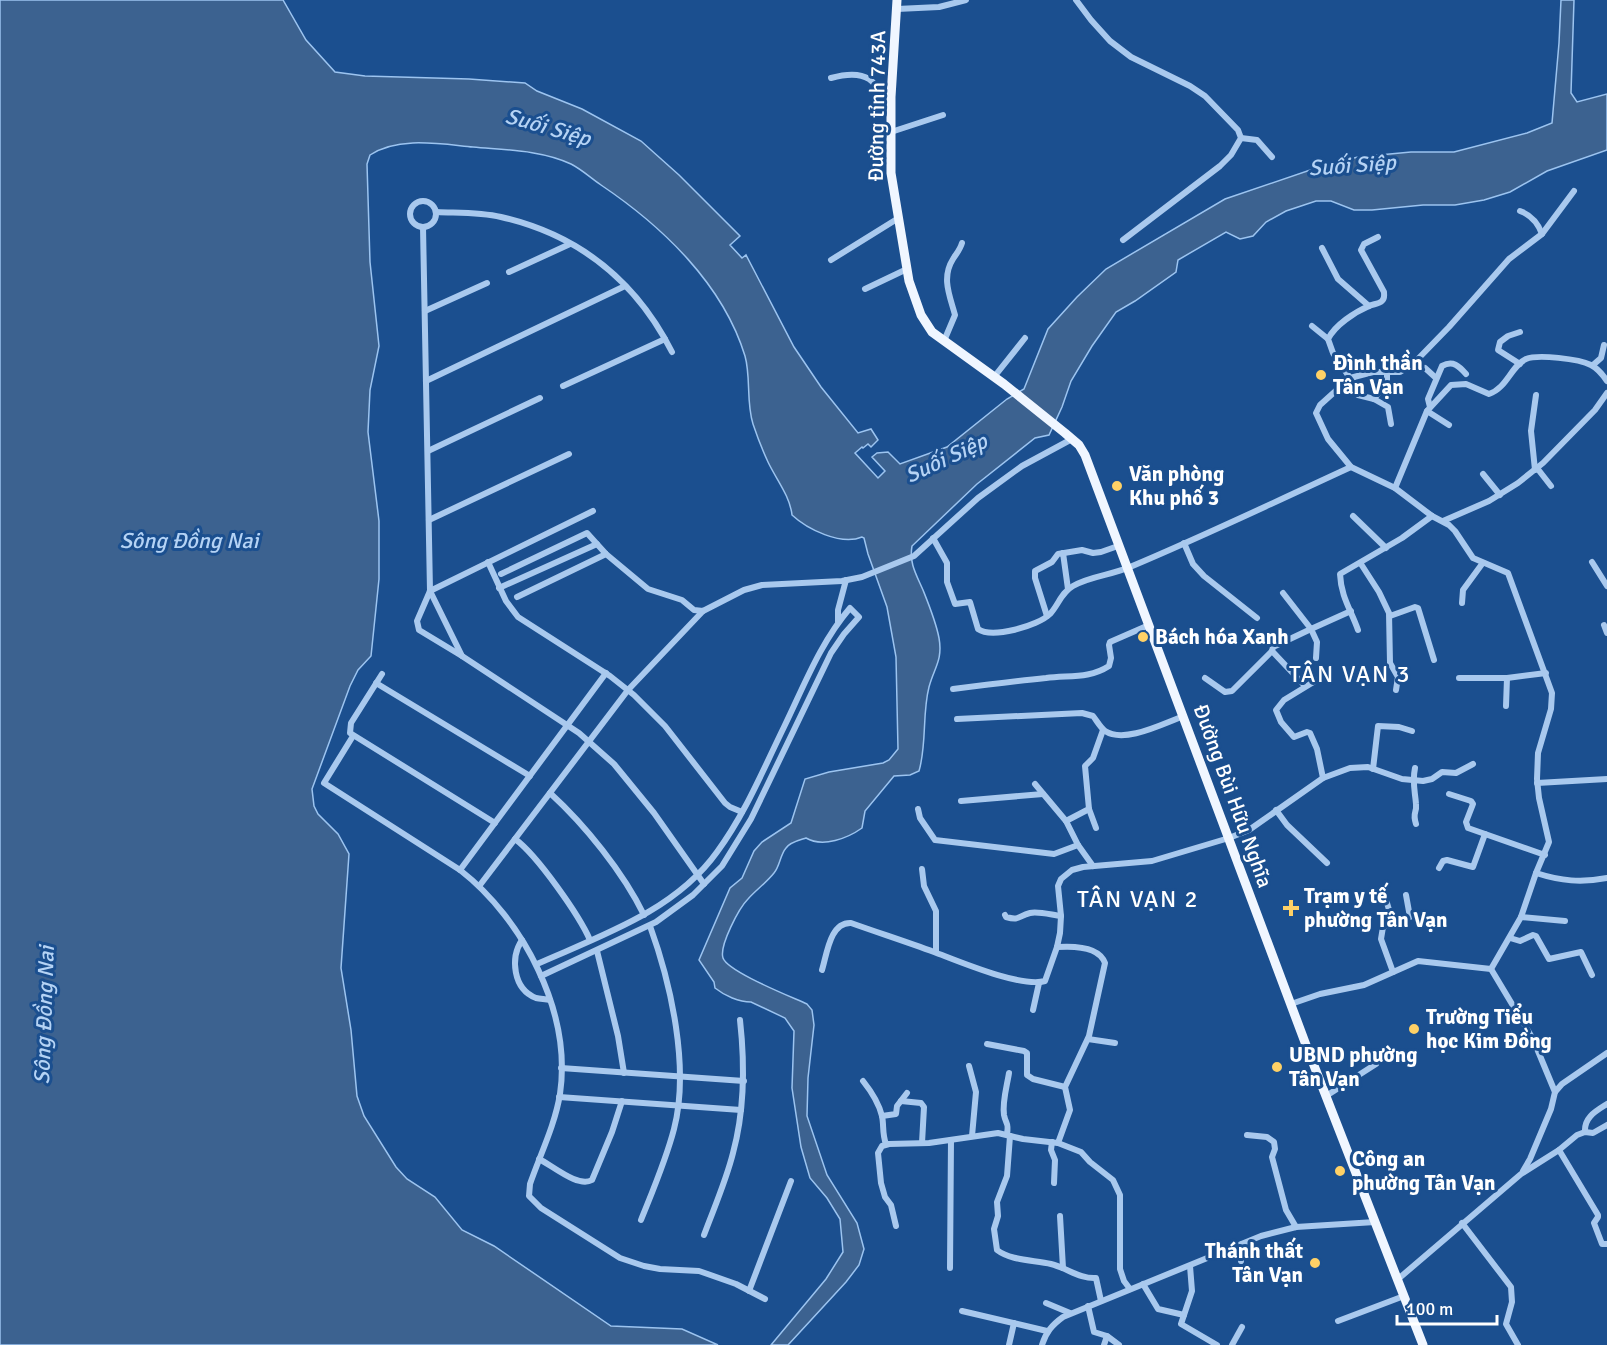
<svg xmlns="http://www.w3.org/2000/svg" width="1607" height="1345" font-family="Signika,sans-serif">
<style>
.water{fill:#3c6290;stroke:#9cc4f0;stroke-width:1.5}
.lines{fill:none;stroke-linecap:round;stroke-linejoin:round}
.street{stroke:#a9c9ee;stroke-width:6}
.primary{stroke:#f0f6ff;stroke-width:9}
.poi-dot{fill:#ffd166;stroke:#1b4f8f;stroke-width:2}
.labels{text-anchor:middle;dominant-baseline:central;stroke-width:6;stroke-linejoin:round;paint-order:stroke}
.street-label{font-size:21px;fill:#fff;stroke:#1b4f8f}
.poi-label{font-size:21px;font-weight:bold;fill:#fff;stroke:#1b4f8f;text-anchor:start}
.water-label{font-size:22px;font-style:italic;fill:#b5d3f5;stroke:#1b4f8f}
.quarter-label{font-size:24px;letter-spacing:1.5px;fill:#fff;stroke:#1b4f8f}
</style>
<rect width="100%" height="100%" fill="#1b4f8f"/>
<path class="water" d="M0,0H283L306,40L335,72L365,76L469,79L525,83L537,91L582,109L641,141L679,175L740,236L730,245L742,258L746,255L794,347L821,387L858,433L871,429L878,440L871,447L868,444L863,448L862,447L855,453L878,478L885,471L872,457L877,453L888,452L900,464L947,447L1007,399L1024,389L1048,329L1077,297L1106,269L1225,199L1322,166L1358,157L1411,152H1454L1527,133L1552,123L1559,43L1561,0H1574L1571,93L1577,102L1607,94V150L1547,171L1510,192L1484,200L1455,205H1423L1372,210H1354L1331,201H1316L1286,211L1266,222L1253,236L1240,239L1226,232L1178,260L1176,272L1135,301L1116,312L1092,346L1071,381L1062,407L1049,435L1035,438L977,484L912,546C909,563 916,574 923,590C929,605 936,622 939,638C943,660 934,668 929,687C922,714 927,744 919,771L910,775L894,776L865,811L862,828C848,838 823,848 806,838C800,840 790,842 786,848C780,855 780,866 774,873C766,883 756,890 748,899C739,908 719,946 723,958C728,972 792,997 807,1004L812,1010L814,1025L808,1078L807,1116L827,1175L857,1223L864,1249L859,1265L846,1282L788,1345H771L826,1279L843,1252L840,1219L827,1198L810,1178L801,1147L792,1088L794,1031L785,1018L751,1002C739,1002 725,996 715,988L714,982L699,960L730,888L742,878L754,851L762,842L791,823L805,779L829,772L883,763L889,760L898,749L896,657L887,607L868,554L864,538L862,537C841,546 807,529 792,515C790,496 776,479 768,462C762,449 757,436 753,424C746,402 751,377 745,356C723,284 662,226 601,185C591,178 581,169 571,164C541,150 505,150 473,147C441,144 398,136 370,155L367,164L370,262L379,346L370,390L368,432L379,521V579L371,656L358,670L350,686L312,789L314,806L318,814L338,834L349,854L341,968L351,1030L357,1096L364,1116L396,1167L407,1179L435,1197L462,1230L494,1246L611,1326L682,1329L718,1345H0Z"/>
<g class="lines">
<g class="street">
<polyline points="1076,0 1091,20 1110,41 1131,57 1190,86 1205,96 1238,130 1241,138 1231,155 1220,166 1123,240"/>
<polyline points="897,9 939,7 966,0"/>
<path d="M831,78C842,75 858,72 869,79C878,85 877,92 891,97"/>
<polyline points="891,132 943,115"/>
<polyline points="1241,138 1257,140 1272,157"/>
<circle cx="423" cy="214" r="13"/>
<path d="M1520,211C1531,215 1538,223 1542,234"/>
<path d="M437,212C458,213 480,212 501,217C579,235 636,281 672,352"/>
<polyline points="423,227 430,591 417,621 419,630 462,656"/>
<polyline points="1322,248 1338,279 1369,306"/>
<polyline points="831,260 897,219"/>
<polyline points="509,272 570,244"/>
<polyline points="865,289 907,269"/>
<polyline points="425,311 487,283"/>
<polyline points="1312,326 1328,339"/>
<path d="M944,341L955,315C950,296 941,278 953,259C956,254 960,250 962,243"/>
<polyline points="1520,364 1498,350 1500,342 1508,336 1520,332"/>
<polyline points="1593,365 1601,358 1604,345"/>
<polyline points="1425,368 1436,378"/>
<polyline points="994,377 1025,338"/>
<path d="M1350,378L1333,353L1328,339C1335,325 1355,312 1369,306C1373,304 1379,304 1382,301C1385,298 1384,296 1384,292L1361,250L1364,244L1378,237"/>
<polyline points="1352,378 1358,395 1374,399 1388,407 1391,424"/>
<polyline points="426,381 625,286"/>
<polyline points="563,386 665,339"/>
<polyline points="1374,399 1387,382 1387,372"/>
<path d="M1430,407L1428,399L1442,366C1453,360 1459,366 1466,374"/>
<polyline points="1427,411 1449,425"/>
<polyline points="428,451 540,398"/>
<polyline points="1537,468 1551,486"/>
<polyline points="1535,470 1531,431 1536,395"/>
<polyline points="1483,474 1500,495"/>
<path d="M1395,488L1427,411L1451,385L1466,384L1489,394C1507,388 1511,366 1526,359C1538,354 1579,359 1591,365C1597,368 1603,375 1607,381"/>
<polyline points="1353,516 1386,548"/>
<polyline points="429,520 569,454"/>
<polyline points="1443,521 1489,501 1518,483 1543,463 1595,410 1607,393"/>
<path d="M933,538L947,563V582L955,604L970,602L978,629C992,639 1038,626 1050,614C1059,604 1061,593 1073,586C1090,576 1112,575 1130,567C1204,536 1277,501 1351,467"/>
<polyline points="1184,543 1193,564 1204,576 1257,618"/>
<polyline points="1063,553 1068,589"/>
<polyline points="488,562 506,601 518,617 610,676 634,695 665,726 725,803 730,807 742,812"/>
<polyline points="1592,562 1607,586"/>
<polyline points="1361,564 1379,592 1389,613 1390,663 1398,677 1396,690"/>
<polyline points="501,574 587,533 606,554 648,589 682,600 694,610 703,611 744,590 762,585 842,581 862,577 914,556 978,498 1022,466 1072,439"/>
<polyline points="499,588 597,544"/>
<polyline points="430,591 462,656 579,733 614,764 654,813 704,884"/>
<polyline points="430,591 593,511"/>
<polyline points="1283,593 1311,629 1273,647 1272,651 1305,686"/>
<polyline points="517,597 606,554"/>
<polyline points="1462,603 1463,590 1482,564"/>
<polyline points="1047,616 1035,578 1035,571 1052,562 1058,554 1082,550 1093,553 1101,552 1118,546"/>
<polyline points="1390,616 1415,607 1418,608 1434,660"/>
<polyline points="838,622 838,610 846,580"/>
<polyline points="1604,625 1607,633"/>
<path d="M1358,630C1351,610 1341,597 1340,574L1402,538L1432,516"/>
<polyline points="1316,658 1317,642 1311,629 1351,611"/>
<polyline points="382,674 351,723 350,733 495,823"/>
<polyline points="1205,678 1225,692 1232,691 1272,651"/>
<polyline points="1459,678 1507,678 1546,673"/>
<polyline points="376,683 530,776"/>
<path d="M953,689C984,685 1015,681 1046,678C1069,675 1089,679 1109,666L1111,658L1109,645L1110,642L1149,625"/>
<polyline points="1506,706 1507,678"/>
<path d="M957,719L1082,713L1093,716C1097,721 1100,727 1105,731C1125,744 1164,723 1184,716"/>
<path d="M353,736L324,783L460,870C523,919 572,1012 560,1094C555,1125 540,1155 530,1184L529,1196L541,1208L620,1258L644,1266L660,1269L699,1271L736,1284L765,1299"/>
<path d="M1415,768C1412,782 1415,791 1416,804C1417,814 1412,812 1416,824"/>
<polyline points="1373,769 1378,726 1399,727 1412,731"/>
<polyline points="1323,778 1317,749 1310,733 1307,732 1294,737 1281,722 1276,710 1284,700 1325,675"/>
<polyline points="1537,783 1607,779"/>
<polyline points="1035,784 1066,821 1078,845 1093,866"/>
<path d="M550,793C585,825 623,872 644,915"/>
<polyline points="1449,794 1471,801 1473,804 1466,822 1468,828 1545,855"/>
<polyline points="961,801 1043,794"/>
<polyline points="918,809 920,818 935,840 1054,854 1078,845"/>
<polyline points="1089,809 1096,828"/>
<polyline points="1276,810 1287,825 1327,863"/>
<polyline points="1066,821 1089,809 1085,766 1093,758 1103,730"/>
<path d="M515,839C537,855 579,915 590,940"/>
<polyline points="1439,868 1443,861 1447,860 1473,867 1485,834"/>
<polyline points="922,869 924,886 936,911 936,952"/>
<polyline points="460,870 606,673"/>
<path d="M1536,873C1561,881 1581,883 1607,878"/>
<polyline points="480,885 628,690 703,611"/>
<polyline points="1387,903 1393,923"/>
<path d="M1005,915L1006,917C1020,921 1018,916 1030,913C1038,911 1052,915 1061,916"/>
<polyline points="1521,917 1565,921"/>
<polyline points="1510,938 1520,941 1533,935 1536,936 1549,959 1581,952 1592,975"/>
<path d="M522,940C510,958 513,989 536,998C540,999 545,999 550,1000"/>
<path d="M1057,947C1072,946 1099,946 1105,963L1089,1036L1065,1087L1070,1110L1058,1143"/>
<polyline points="597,951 618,1036 624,1073"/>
<path d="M537,964C600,936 675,911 717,852C745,814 763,770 784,727C804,686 820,643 850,608L859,617L844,634L831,653L751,819L722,866L693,895L656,922L541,976"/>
<polyline points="1491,969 1521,917 1536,873 1549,842 1539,798 1537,779 1538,753 1551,709 1552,693 1508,573 1473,558 1455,531 1449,525 1432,516 1395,488 1351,467 1328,439 1316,413 1320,405 1350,378 1373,372 1400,372 1414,363 1449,327 1509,259 1542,234 1574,191"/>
<polyline points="1491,969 1533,1039 1555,1092 1551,1109 1530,1159 1523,1171"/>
<path d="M822,970C827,954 830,922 851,923C879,933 907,942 934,952C958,961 1021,988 1045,981L1057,947L1060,933L1061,916L1058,886L1061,879L1072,870L1083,867L1152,861L1229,838L1249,830L1323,778L1350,768L1368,767L1402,779L1423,781L1432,779L1442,772L1456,773L1473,764"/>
<polyline points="1393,972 1381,939 1383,927 1410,917 1406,895"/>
<polyline points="1291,1004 1320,994 1364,985 1418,961 1491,969"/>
<polyline points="1033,1010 1039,983"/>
<polyline points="1088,1039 1115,1043"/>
<polyline points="987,1044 1024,1051 1027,1053 1027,1075 1033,1079 1065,1087"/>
<polyline points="969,1066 976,1092 972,1136"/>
<polyline points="561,1068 744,1081"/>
<path d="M863,1081C871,1091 879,1104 882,1116C884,1125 882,1134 886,1144"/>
<polyline points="1555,1092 1562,1084 1607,1053"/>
<polyline points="1326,1096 1376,1064"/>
<polyline points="559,1097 741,1110"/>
<polyline points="901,1101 921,1103 924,1107 922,1143"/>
<polyline points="882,1116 896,1114 897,1106 907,1093"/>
<path d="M1585,1132C1584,1117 1596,1111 1607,1104"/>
<path d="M1007,1134C1009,1122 1006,1125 1004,1115C1002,1102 1007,1086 1009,1073"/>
<polyline points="1247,1135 1267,1137 1274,1142 1275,1149 1272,1157 1286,1210 1296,1227"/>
<path d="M1010,1136L1007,1176L997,1202L998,1216L994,1229L997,1250C1011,1261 1035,1260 1051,1264C1067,1268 1080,1279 1096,1278L1101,1301"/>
<polyline points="1052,1142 1051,1150 1055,1160 1054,1183"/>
<polyline points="1559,1150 1598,1215 1598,1217 1594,1223 1602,1244 1607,1244"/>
<path d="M539,1159C553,1166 578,1188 592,1180L612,1132L622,1101"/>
<polyline points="1060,1216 1063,1268"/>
<path d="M641,1220C653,1190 666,1160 674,1129C690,1068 671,984 650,926"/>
<polyline points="1462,1223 1511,1287 1512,1302 1506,1324 1518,1345"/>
<polyline points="896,1226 891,1205 885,1197 881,1183 878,1153 882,1146 889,1144 929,1143 998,1133 1023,1139 1058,1143 1081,1152 1090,1162 1113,1180 1120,1195 1120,1269 1124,1281 1130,1289"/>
<path d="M704,1235C714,1208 726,1181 733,1153C745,1109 745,1065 740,1020"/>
<polyline points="1241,1261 1242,1244"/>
<polyline points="1190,1266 1192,1291 1181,1324 1217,1345"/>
<polyline points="950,1268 951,1140"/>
<polyline points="1397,1280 1521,1174 1559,1150 1577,1135 1585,1132 1593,1133 1607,1125"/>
<polyline points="1143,1284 1158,1309 1184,1315"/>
<polyline points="749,1291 791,1181"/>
<polyline points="1046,1303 1070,1313"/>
<polyline points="1088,1306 1094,1332 1107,1336 1119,1345"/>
<polyline points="962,1311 1047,1331"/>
<polyline points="1338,1321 1404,1296"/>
<polyline points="1009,1345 1014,1323"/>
<path d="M1042,1345C1046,1332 1052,1325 1063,1317L1261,1236L1296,1227L1375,1222"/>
<polyline points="1104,1345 1107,1336"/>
<polyline points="1232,1345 1242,1327"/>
</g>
<polyline class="primary" points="897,0 891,97 891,173 909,281 921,315 932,332 1004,384 1065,433 1079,445 1085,455 1306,1045 1423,1345"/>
</g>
<g class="poi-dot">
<circle cx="1321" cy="375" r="6"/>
<circle cx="1117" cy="486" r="6"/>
<circle cx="1143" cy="637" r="6"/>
<path d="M1288 899h6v6h6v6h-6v6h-6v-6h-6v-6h6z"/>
<circle cx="1414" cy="1029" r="6"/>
<circle cx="1277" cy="1067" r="6"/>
<circle cx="1340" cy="1171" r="6"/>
<circle cx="1315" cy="1263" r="6"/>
</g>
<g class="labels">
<g class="street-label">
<text transform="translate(877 106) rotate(-89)">Đường tỉnh 743A</text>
<text transform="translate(1233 796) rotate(70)">Đường Bùi Hữu Nghĩa</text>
</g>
<g class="poi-label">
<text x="1333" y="363">Đình thần<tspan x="1333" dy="24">Tân Vạn</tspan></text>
<text x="1129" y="474">Văn phòng<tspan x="1129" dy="24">Khu phố 3</tspan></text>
<text x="1155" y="637">Bách hóa Xanh</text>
<text x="1304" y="896">Trạm y tế<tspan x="1304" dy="24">phường Tân Vạn</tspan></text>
<text x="1426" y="1017">Trường Tiểu<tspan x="1426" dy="24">học Kim Đồng</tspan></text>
<text x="1289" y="1055">UBND phường<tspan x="1289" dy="24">Tân Vạn</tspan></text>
<text x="1352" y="1159">Công an<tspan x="1352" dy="24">phường Tân Vạn</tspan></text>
<text x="1303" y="1251" text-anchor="end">Thánh thất<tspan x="1303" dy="24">Tân Vạn</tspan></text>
</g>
<g class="water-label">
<text transform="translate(548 127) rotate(16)">Suối Siệp</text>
<text transform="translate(1352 165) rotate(-4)">Suối Siệp</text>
<text transform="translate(946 458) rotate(-25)">Suối Siệp</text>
<text x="189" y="540">Sông Đồng Nai</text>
<text transform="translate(44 1015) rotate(-88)">Sông Đồng Nai</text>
</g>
<g class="quarter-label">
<text x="1350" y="674">TÂN VẠN 3</text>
<text x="1138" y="899">TÂN VẠN 2</text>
</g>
</g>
<path d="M1397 1315v9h100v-9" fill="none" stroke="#ffffff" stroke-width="3"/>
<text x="1406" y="1315" font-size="18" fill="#ffffff" stroke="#1b4f8f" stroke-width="4.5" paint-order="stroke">100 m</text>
</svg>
